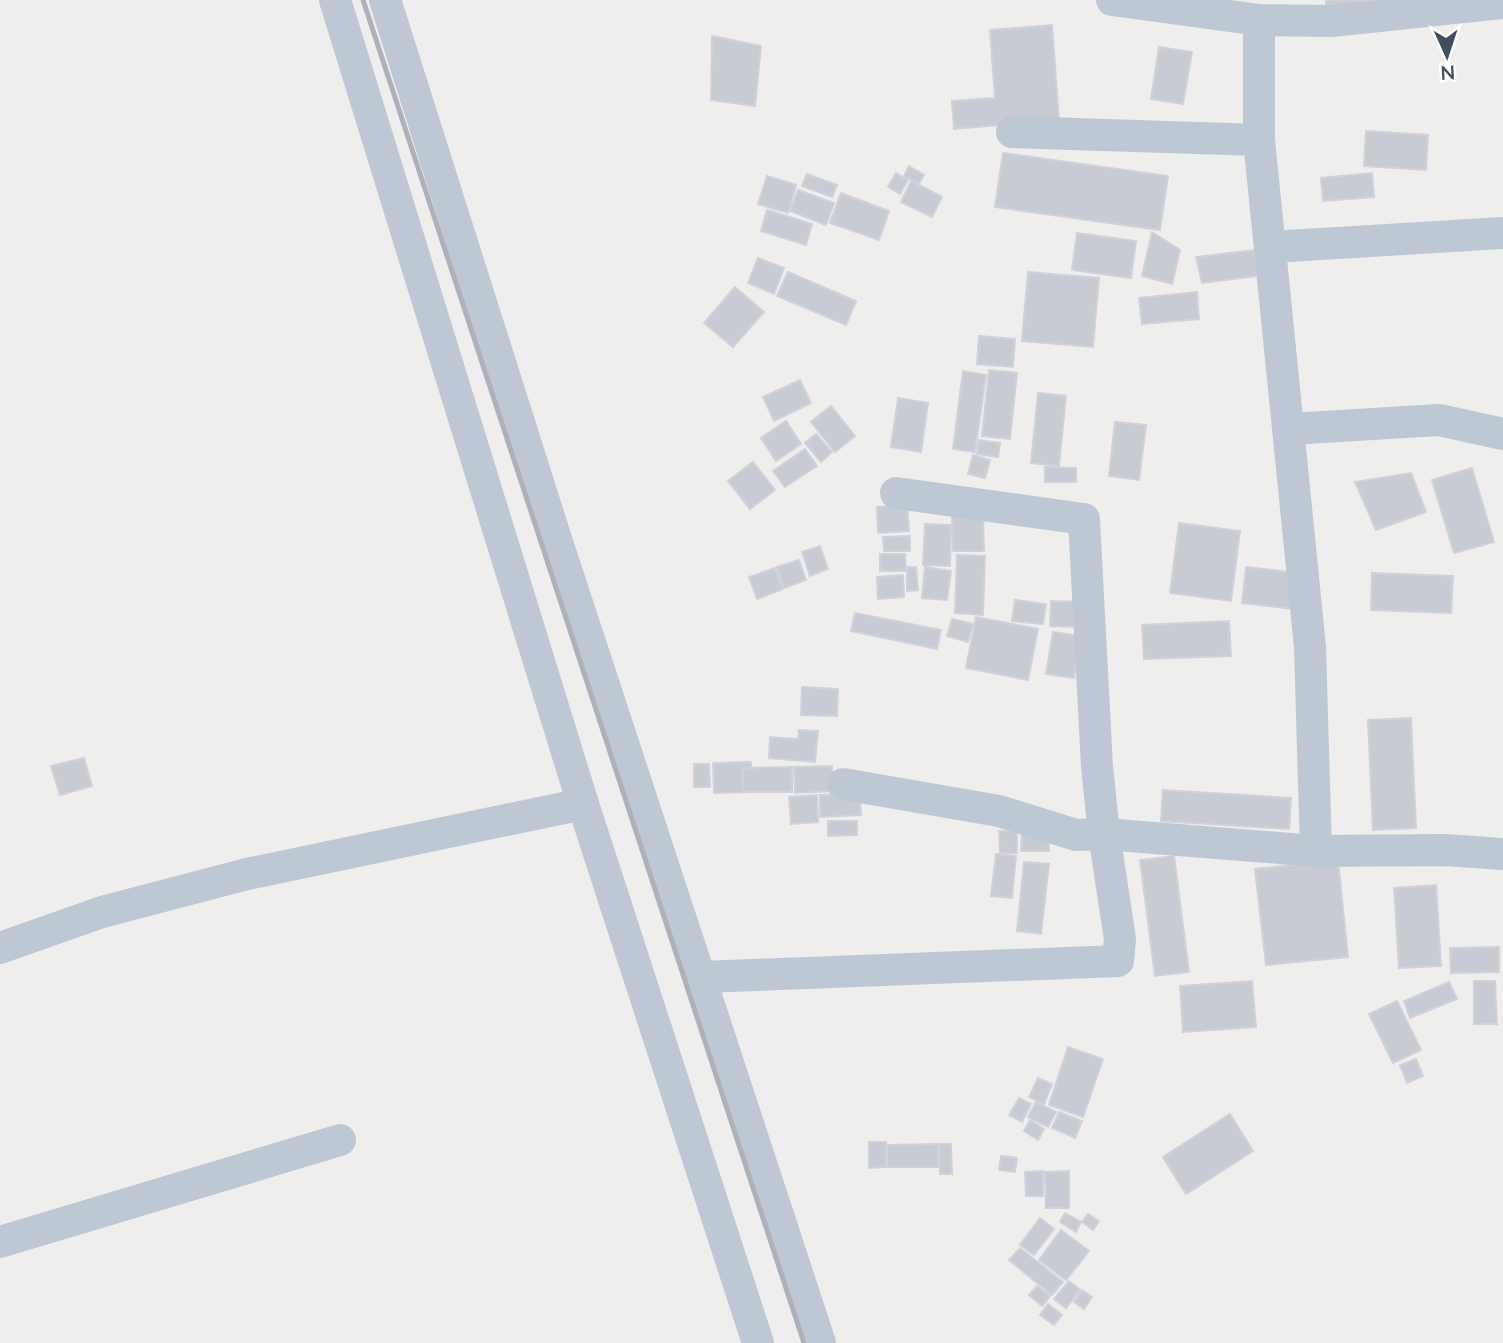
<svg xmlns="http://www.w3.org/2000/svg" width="1503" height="1343" font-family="Lato,sans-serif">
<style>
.building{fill:#c8cbd4;stroke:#d0d2da;stroke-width:2}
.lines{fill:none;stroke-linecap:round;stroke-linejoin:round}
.minor{stroke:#bec8d4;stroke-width:32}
.rail{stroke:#aeb1b9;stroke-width:5}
</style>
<rect width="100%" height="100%" fill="#f0eded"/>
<g class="building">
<polygon points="1326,0 1394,0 1326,7"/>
<polygon points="1052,25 1059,120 954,129 952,101 995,98 990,30"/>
<polygon points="712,36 761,46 755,106 711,100"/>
<polygon points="1159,47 1192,52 1183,104 1151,99"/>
<polygon points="1366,131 1428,135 1426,170 1364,166"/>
<polygon points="1003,153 1168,176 1160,230 995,207"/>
<polygon points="909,166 924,175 919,184 904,176"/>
<polygon points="896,173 908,180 900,194 888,187"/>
<polygon points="1372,173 1374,197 1323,201 1321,178"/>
<polygon points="807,174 837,185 832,197 802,186"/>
<polygon points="767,176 796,185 788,213 758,204"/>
<polygon points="911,181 942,197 932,217 901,202"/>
<polygon points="798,190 834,203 826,225 790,211"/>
<polygon points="841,193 889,211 879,240 830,223"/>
<polygon points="767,210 812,224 806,245 761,231"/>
<polygon points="1152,232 1180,250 1172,284 1142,276"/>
<polygon points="1077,233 1136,241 1131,278 1072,270"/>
<polygon points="1254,250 1258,276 1202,283 1196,257"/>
<polygon points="758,258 784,268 774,294 748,283"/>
<polygon points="788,272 856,301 846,325 777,296"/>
<polygon points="1028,272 1099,278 1093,347 1022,341"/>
<polygon points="735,287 764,312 733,347 704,323"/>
<polygon points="1197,292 1199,319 1142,324 1139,298"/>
<polygon points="979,336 1015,339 1013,367 977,364"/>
<polygon points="989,370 1017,373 1010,439 982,436"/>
<polygon points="963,371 986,375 975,452 953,449"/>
<polygon points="800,380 811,403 774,421 763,397"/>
<polygon points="1038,393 1066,396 1059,466 1031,463"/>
<polygon points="898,398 928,403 921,452 891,447"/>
<polygon points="831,406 855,436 835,452 811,422"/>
<polygon points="786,421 801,444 776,461 761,438"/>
<polygon points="1115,422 1146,425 1139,480 1109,476"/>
<polygon points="816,434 832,452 821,462 805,443"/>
<polygon points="979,440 1000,443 998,457 977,454"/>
<polygon points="805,449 817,466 785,487 773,471"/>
<polygon points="973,455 990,460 985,478 968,474"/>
<polygon points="753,462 775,490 750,509 728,481"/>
<polygon points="1045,467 1076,468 1076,482 1045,482"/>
<polygon points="1472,468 1494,542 1454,553 1432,480"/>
<polygon points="1411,473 1426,512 1376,530 1355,482"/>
<polygon points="907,505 909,531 878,533 877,507"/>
<polygon points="952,516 983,516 984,551 953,551"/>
<polygon points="1179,523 1240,531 1231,601 1170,593"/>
<polygon points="925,524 951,525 950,566 923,565"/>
<polygon points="910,536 910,551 884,551 883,537"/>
<polygon points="820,546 828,569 810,576 802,552"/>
<polygon points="880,554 905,554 906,571 880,571"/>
<polygon points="957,555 985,556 983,615 955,613"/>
<polygon points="799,560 806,580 784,588 777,567"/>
<polygon points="907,567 916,567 918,590 907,591"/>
<polygon points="925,567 951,571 947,600 922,598"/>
<polygon points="1246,567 1297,573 1293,609 1242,603"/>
<polygon points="775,568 783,589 757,599 749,577"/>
<polygon points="1372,573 1453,576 1451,613 1371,610"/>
<polygon points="903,575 904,597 878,599 877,577"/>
<polygon points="1015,600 1046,604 1043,624 1012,621"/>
<polygon points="1051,601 1078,602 1076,627 1050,626"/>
<polygon points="855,613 941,630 937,649 851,631"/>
<polygon points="976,617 1038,629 1028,680 966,668"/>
<polygon points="952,619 973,624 968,642 947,636"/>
<polygon points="1229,621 1231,656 1144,659 1142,625"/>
<polygon points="1053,632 1080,636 1074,678 1046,674"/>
<polygon points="802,687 838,689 837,716 801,715"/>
<polygon points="1411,718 1416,828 1373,830 1368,720"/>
<polygon points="799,730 818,731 815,762 769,758 770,737 798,739"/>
<polygon points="84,758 92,786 60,795 51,766"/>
<polygon points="751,762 752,792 714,793 713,763"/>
<polygon points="694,764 709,764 710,787 694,787"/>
<polygon points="832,766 833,791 795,793 794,767"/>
<polygon points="792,767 792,792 743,792 743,768"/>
<polygon points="1163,790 1291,798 1289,829 1161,821"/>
<polygon points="860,794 861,815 820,817 820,795"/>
<polygon points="817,795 818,822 791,824 789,797"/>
<polygon points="828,821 857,821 857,835 828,836"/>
<polygon points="999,831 1017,831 1017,853 1000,853"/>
<polygon points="1022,832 1049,832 1049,851 1021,851"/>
<polygon points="996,854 1016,856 1012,898 991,896"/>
<polygon points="1174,856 1189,972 1155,976 1140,860"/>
<polygon points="1338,860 1348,957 1266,965 1255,869"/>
<polygon points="1024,862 1049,864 1041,934 1017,931"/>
<polygon points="1436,885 1441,966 1399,968 1394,888"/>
<polygon points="1499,947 1499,972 1451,973 1450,948"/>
<polygon points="1252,981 1256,1027 1183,1032 1180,986"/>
<polygon points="1474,981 1495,981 1497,1024 1474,1024"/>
<polygon points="1449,982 1457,999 1410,1018 1404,1001"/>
<polygon points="1397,1001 1421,1050 1393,1063 1369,1014"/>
<polygon points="1068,1047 1103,1059 1083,1117 1049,1105"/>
<polygon points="1416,1059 1423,1076 1407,1083 1400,1065"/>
<polygon points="1038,1078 1052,1084 1044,1104 1029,1097"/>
<polygon points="1019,1098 1031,1104 1022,1122 1009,1115"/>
<polygon points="1036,1102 1056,1112 1048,1127 1028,1117"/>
<polygon points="1059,1112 1082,1121 1075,1138 1052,1128"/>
<polygon points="1230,1114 1253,1151 1186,1194 1163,1157"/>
<polygon points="1030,1120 1044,1129 1038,1140 1024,1131"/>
<polygon points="869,1142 886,1142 886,1167 869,1168"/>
<polygon points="938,1144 938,1167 887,1167 887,1145"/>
<polygon points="939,1144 951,1144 952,1174 940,1174"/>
<polygon points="1001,1156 1017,1158 1015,1172 999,1170"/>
<polygon points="1043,1171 1043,1196 1026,1196 1025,1172"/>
<polygon points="1069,1171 1069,1208 1046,1208 1045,1172"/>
<polygon points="1065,1213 1081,1222 1076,1232 1060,1222"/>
<polygon points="1088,1214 1099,1221 1093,1230 1082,1222"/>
<polygon points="1040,1218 1054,1229 1034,1255 1020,1245"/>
<polygon points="1061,1230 1089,1251 1066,1280 1039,1260"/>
<polygon points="1020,1248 1063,1282 1052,1295 1009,1260"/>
<polygon points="1069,1281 1080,1290 1066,1308 1054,1299"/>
<polygon points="1037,1286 1050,1296 1042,1306 1029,1295"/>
<polygon points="1082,1290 1092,1297 1084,1309 1074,1302"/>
<polygon points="1048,1304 1062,1315 1054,1325 1040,1315"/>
</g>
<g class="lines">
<g class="minor">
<polyline points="335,0 583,804 758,1343"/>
<polyline points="385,0 556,539 820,1343"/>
<polyline points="1112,0 1259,20 1332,21 1503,3"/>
<polyline points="1259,20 1259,140 1310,647 1316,851"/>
<polyline points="1012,132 1259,140"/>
<polyline points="1271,247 1503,233"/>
<polyline points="1290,429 1439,420 1503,434"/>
<polyline points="896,493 1084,519 1097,766 1104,834 1316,851 1445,850 1503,854"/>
<polyline points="0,948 102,912 247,874 583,804"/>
<polyline points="702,977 1118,961 1120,939 1104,834 1076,835 999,811 843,784"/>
<polyline points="0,1242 340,1140"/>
</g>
<polyline class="rail" points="363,0 804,1343"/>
</g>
<g transform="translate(1447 56) rotate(177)" stroke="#ffffff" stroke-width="5" paint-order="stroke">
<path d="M0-5L12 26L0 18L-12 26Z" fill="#434e5d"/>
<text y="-10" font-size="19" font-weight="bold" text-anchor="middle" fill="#434e5d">N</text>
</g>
</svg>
